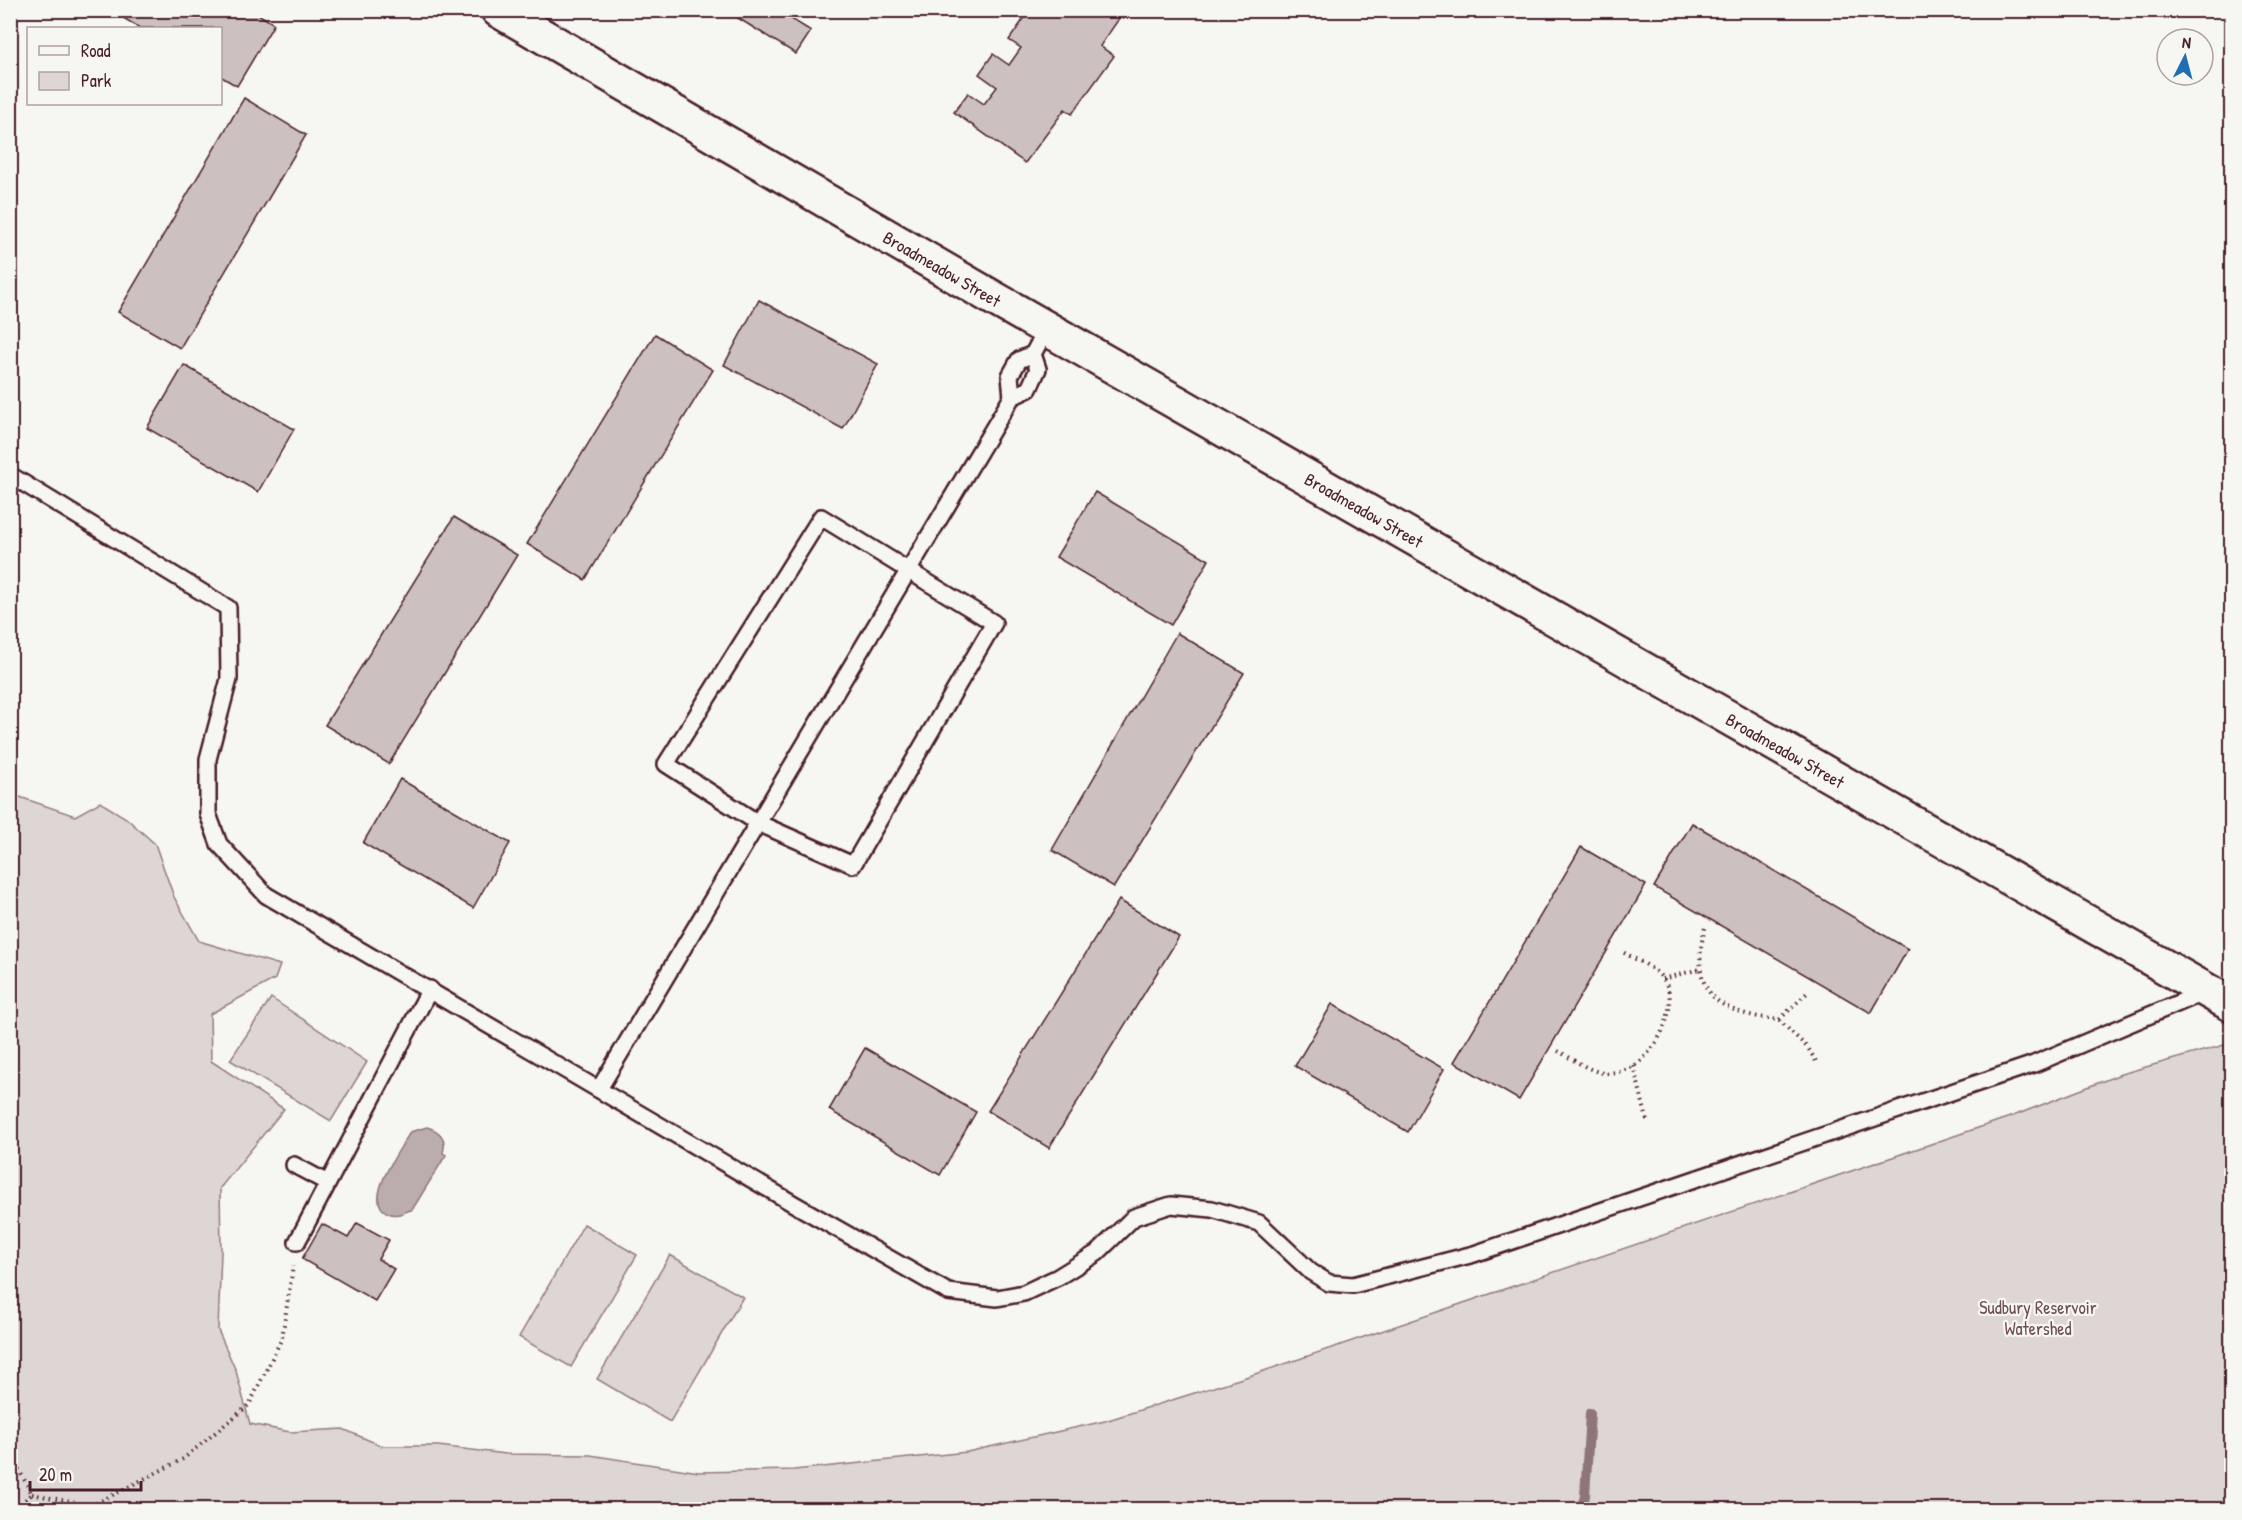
<svg xmlns="http://www.w3.org/2000/svg" width="2242" height="1520" font-family="'Patrick Hand',sans-serif">
<style>
.green{fill:#ddd6d5;stroke:#947a80;stroke-width:1.5}
.water{fill:#bbadae;stroke:#8e747a;stroke-width:1.5}
.lines{fill:none;stroke-linecap:round;stroke-linejoin:round}
.stream{stroke:#8e747a;stroke-width:10}
.building{fill:#ccc1c0;stroke:#4a1f2b;stroke-width:1.5}
.service-casing{stroke:#4a1f2b;stroke-width:20}
.tertiary-casing{stroke:#4a1f2b;stroke-width:38}
.path{stroke:#4a1f2b;stroke-width:4;stroke-dasharray:1.5 4.5;stroke-linecap:butt}
.service{stroke:#f6f6f2;stroke-width:15}
.tertiary{stroke:#f6f6f2;stroke-width:33}
.labels{text-anchor:middle;dominant-baseline:central;stroke-width:4.5;stroke-linejoin:round;paint-order:stroke}
.street-label{font-size:18px;fill:#4a1f2b;stroke:#f6f6f2}
.park-label{font-size:18px;fill:#6f4d56;stroke:#f6f6f2}
</style>
<rect width="100%" height="100%" fill="#f6f6f2"/>
<filter id="ink" filterUnits="userSpaceOnUse"><feTurbulence type="fractalNoise" baseFrequency=".0167" numOctaves="2"/><feDisplacementMap in="SourceGraphic" scale="12" xChannelSelector="R" yChannelSelector="G"/><feConvolveMatrix kernelMatrix="1 2 1 2 8 2 1 2 1" color-interpolation-filters="sRGB"/></filter>
<g filter="url(#ink)">
<g class="green">
<polygon points="11,794 75,816 100,802 126,818 155,844 174,897 199,941 280,965 275,979 210,1014 211,1061 284,1109 220,1188 221,1252 218,1330 236,1371 250,1424 290,1432 343,1429 382,1446 438,1446 506,1454 590,1455 699,1472 794,1470 967,1452 1105,1421 1252,1375 2013,1116 2121,1074 2224,1045 2232,1050 2231,1509 11,1509"/>
<polygon points="271,998 367,1062 331,1121 230,1060"/>
<polygon points="584,1224 637,1255 571,1367 519,1337"/>
<polygon points="670,1255 743,1297 670,1422 597,1379"/>
</g>
<path class="water" d="M427,1127C441,1131 447,1139 443,1153L446,1155L412,1210C406,1210 400,1217 391,1214C358,1205 401,1149 410,1132Z"/>
<g class="lines">
<polyline class="stream" points="1581,1510 1585,1496 1590,1413"/>
</g>
<g class="building">
<polygon points="110,10 252,10 274,24 237,86 220,76 220,28 140,28"/>
<polygon points="725,10 792,10 788,17 811,31 796,54"/>
<polygon points="1030,10 1125,10 1100,46 1114,56 1072,114 1065,109 1025,163 954,112 968,93 984,104 997,87 979,74 993,54 1009,65 1021,48 1009,40"/>
<polygon points="244,98 306,135 180,348 118,312"/>
<polygon points="759,300 878,364 843,429 724,365"/>
<polygon points="655,334 713,370 585,580 527,544"/>
<polygon points="184,365 294,429 258,492 147,428"/>
<polygon points="1095,492 1209,560 1171,625 1056,557"/>
<polygon points="454,517 517,555 389,764 325,725"/>
<polygon points="1177,633 1244,673 1114,887 1052,850"/>
<polygon points="400,779 510,843 473,908 363,843"/>
<polygon points="1692,823 1908,949 1871,1013 1654,887"/>
<polygon points="1581,847 1646,885 1519,1100 1454,1062"/>
<polygon points="1119,900 1179,937 1049,1148 988,1111"/>
<polygon points="1332,1004 1444,1069 1408,1132 1295,1066"/>
<polygon points="865,1048 976,1112 940,1175 829,1110"/>
<polygon points="357,1223 389,1240 378,1259 394,1269 375,1301 302,1259 322,1224 348,1238"/>
</g>
<g class="lines">
<defs>
<g id="service">
<polyline points="1033,354 1038,369 1029,389 1012,397 1010,376 1019,360 1033,354 1047,328"/>
<polyline points="10,475 228,608 229,679 208,759 208,814 219,844 266,895 794,1204 948,1292 997,1298 1024,1293 1058,1277 1097,1253 1134,1217 1171,1205 1212,1209 1259,1223 1311,1272 1329,1283 1353,1285 1474,1254 2034,1064 2207,991"/>
<polygon points="821,517 994,623 853,865 758,823 666,764"/>
<polyline points="599,1089 1012,397"/>
<polyline points="294,1165 326,1182"/>
<polyline points="297,1242 430,989"/>
</g>
<g id="tertiary">
<path id="s1" d="M498,10L988,295L2232,1005"/>
</g>
</defs>
<use href="#service" class="service-casing"/>
<use href="#tertiary" class="tertiary-casing"/>
<g class="path">
<path d="M1705,928C1688,994 1718,1013 1779,1020L1808,992"/>
<polyline points="1662,979 1700,969"/>
<polyline points="1779,1020 1808,1048 1817,1063"/>
<path d="M1558,1051C1571,1058 1589,1071 1604,1073C1614,1073 1627,1071 1635,1065C1656,1052 1679,1008 1666,984C1658,968 1636,960 1621,951"/>
<polyline points="1634,1066 1648,1124"/>
<polyline points="10,1453 32,1494 13,1510"/>
<polyline points="32,1494 91,1506 183,1459 249,1405 282,1338 293,1266"/>
</g>
<use href="#service" class="service"/>
<use href="#tertiary" class="tertiary"/>
</g>
</g>
<g class="labels">
<g class="street-label">
<text stroke="none"><textPath href="#s1" startOffset="514">Broadmeadow Street</textPath></text>
<text stroke="none"><textPath href="#s1" startOffset="1000">Broadmeadow Street</textPath></text>
<text stroke="none"><textPath href="#s1" startOffset="1485">Broadmeadow Street</textPath></text>
</g>
<g class="park-label">
<text x="2038" y="1307">Sudbury Reservoir<tspan x="2038" dy="21">Watershed</tspan></text>
</g>
</g>
<rect width="2242" height="1520" fill="none" stroke="#f6f6f2" stroke-width="36"/>
<rect x="18" y="18" width="2206" height="1484" fill="none" stroke="#4a1f2b" stroke-width="2" filter="url(#ink)"/>
<rect x="27" y="27" width="195" height="78" fill="#f6f6f2" stroke="#b1a0a2" stroke-width="1.5"/>
<rect x="39" y="46" width="30" height="9" fill="#f6f6f2" stroke="#b1a0a2" stroke-width="1.5"/>
<text x="81" y="57" font-size="18" fill="#4a1f2b">Road</text>
<rect x="39" y="72" width="30" height="18" fill="#ddd6d5" stroke="#b1a0a2" stroke-width="1.5"/>
<text x="81" y="87" font-size="18" fill="#4a1f2b">Park</text>
<g transform="translate(2185 57) rotate(6)"><circle r="28" fill="#f6f6f2" stroke="#b1a0a2" stroke-width="1.5"/>
<path d="M0-4.5L10 22L0 15L-10 22Z" fill="#1f6fb2"/>
<text y="-9" font-size="16" font-weight="bold" text-anchor="middle" fill="#4a1f2b">N</text>
</g>
<path d="M30 1481v9h111v-9" fill="none" stroke="#4a1f2b" stroke-width="3"/>
<text x="39" y="1481" font-size="18" fill="#4a1f2b" stroke="#f6f6f2" stroke-width="4.5" paint-order="stroke">20 m</text>
</svg>
